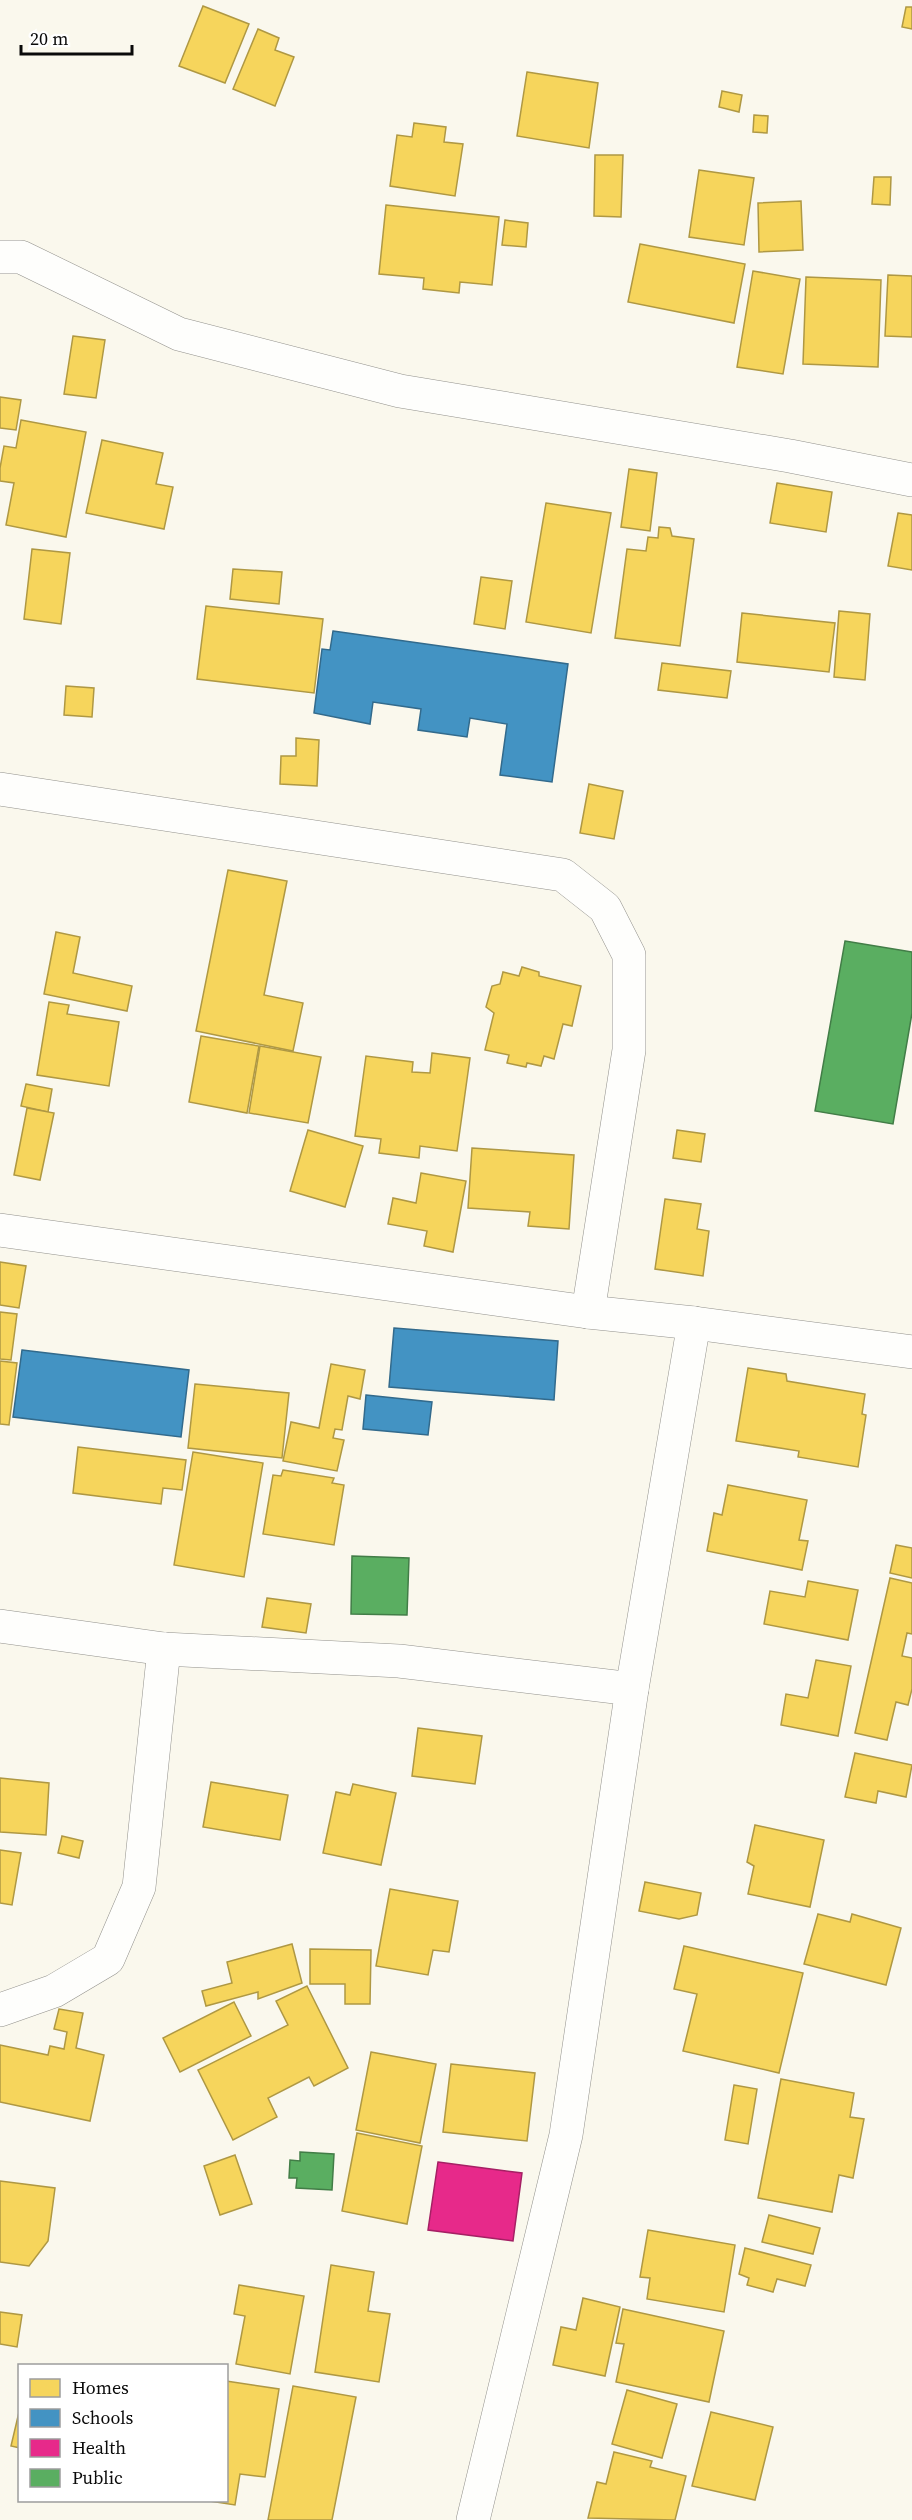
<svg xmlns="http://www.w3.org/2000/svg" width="912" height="2520" font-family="'Source Serif 4',serif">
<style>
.homes{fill:#f6d55c;stroke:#af9843;stroke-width:1.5}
.schools{fill:#4393c3;stroke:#326a8c;stroke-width:1.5}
.health{fill:#e7298a;stroke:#a52064;stroke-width:1.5}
.public{fill:#5aae61;stroke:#427d47;stroke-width:1.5}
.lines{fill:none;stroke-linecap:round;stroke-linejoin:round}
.minor-casing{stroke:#92918c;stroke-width:34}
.minor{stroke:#fefefc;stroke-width:33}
</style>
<rect width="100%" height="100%" fill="#faf8ed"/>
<g class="homes">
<polygon points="203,6 249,24 225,83 179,66"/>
<polygon points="906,7 912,7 912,29 902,27"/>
<polygon points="258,29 279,38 275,50 294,57 275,106 233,89"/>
<polygon points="527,72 598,83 589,148 517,136"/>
<polygon points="722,91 742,95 739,112 719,107"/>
<polygon points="754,115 768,116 767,133 753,132"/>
<polygon points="414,123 446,127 444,142 463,144 455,196 390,186 397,135 412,137"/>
<polygon points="595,155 623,155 621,217 594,216"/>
<polygon points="699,170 754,178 744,245 689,237"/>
<polygon points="874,177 891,177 890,205 872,204"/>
<polygon points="801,201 803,250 759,252 758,203"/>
<polygon points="386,205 499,217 492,285 460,282 459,293 423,289 424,278 379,274"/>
<polygon points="505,220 528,223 526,247 502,245"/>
<polygon points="640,244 745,264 734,323 628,302"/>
<polygon points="753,271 800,279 783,374 737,367"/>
<polygon points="888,275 912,276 912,337 885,336"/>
<polygon points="806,277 881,280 878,367 803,364"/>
<polygon points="73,336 105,340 96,398 64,394"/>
<polygon points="0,397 21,400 16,430 0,428"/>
<polygon points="21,420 86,432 66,537 6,525 14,483 0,481 0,468 4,446 16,448"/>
<polygon points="102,440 163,453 156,484 173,487 164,529 86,513"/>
<polygon points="629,469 657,473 650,531 621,527"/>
<polygon points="777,483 832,492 826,532 770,523"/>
<polygon points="546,503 611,513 591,633 526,622"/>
<polygon points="898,513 912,515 912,570 888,566"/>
<polygon points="659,527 670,528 672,536 694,539 680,646 615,638 627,549 646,551 648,537 658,538"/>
<polygon points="32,549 70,553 61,624 24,619"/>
<polygon points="233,569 282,572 279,604 230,599"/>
<polygon points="481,577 512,581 505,629 474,624"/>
<polygon points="206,606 323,619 314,693 197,679"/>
<polygon points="839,611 870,614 865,680 834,677"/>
<polygon points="742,613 835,623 829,672 737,662"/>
<polygon points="662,663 731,671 727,698 658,690"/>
<polygon points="66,686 94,688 92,717 64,715"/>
<polygon points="296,738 319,740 317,786 280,784 281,756 296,756"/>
<polygon points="589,784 623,791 614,839 580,833"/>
<polygon points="228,870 287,881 264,995 303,1003 293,1051 196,1031"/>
<polygon points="56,932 80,937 73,973 132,986 127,1011 44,994"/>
<polygon points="522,967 539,972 539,976 581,986 572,1026 563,1024 554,1059 544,1056 541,1066 527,1063 526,1067 507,1063 509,1055 485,1050 494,1013 486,1007 492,986 500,984 503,972 519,976"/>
<polygon points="49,1002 69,1005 67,1014 119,1022 109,1086 37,1075"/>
<polygon points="201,1036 259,1046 247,1113 189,1102"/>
<polygon points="260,1046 321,1057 308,1123 249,1113"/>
<polygon points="432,1053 470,1058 457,1151 420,1146 419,1158 379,1153 381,1139 355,1136 366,1056 413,1062 412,1072 430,1073"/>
<polygon points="26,1084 52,1089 48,1112 21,1106"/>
<polygon points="27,1108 54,1113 40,1180 14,1175"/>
<polygon points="308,1130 363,1146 345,1207 290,1191"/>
<polygon points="677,1130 705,1134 701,1162 673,1158"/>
<polygon points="472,1148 574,1155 569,1229 528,1226 530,1212 468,1208"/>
<polygon points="421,1173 466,1181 453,1252 424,1246 427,1231 388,1224 393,1198 416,1203"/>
<polygon points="665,1199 701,1204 697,1229 709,1231 703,1276 655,1269"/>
<polygon points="0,1262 26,1266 19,1308 0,1305"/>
<polygon points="0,1312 17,1314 11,1360 0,1359"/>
<polygon points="0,1361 17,1363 9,1425 0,1424"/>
<polygon points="331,1364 365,1370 360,1399 348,1396 342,1430 335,1429 333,1438 344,1440 337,1471 283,1461 291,1422 319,1428"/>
<polygon points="748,1368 786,1374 787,1381 865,1394 862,1414 866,1415 858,1467 798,1457 799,1451 736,1441"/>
<polygon points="195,1384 289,1393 282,1458 188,1448"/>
<polygon points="78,1447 186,1460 182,1490 163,1488 161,1504 73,1493"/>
<polygon points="193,1452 263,1463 244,1577 174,1565"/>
<polygon points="283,1470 334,1478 332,1483 344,1485 334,1545 263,1534 273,1475 281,1476"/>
<polygon points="728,1485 807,1500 799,1540 808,1541 802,1570 707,1551 714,1513 722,1515"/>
<polygon points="896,1545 912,1548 912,1578 890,1573"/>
<polygon points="890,1578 912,1583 912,1634 907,1633 902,1656 912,1658 912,1689 908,1705 896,1702 887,1740 855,1733"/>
<polygon points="808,1581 858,1590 848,1640 764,1624 770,1591 805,1597"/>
<polygon points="267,1598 311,1604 306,1633 262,1627"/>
<polygon points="816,1660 851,1666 838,1736 781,1725 786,1694 808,1698"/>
<polygon points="418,1728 482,1736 475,1784 412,1776"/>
<polygon points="855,1753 912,1765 906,1797 878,1791 876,1803 845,1797"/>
<polygon points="0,1778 49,1783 46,1835 0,1832"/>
<polygon points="211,1782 288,1795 280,1840 203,1827"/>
<polygon points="353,1784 396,1793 381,1865 323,1853 336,1792 350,1795"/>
<polygon points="755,1825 824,1840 810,1907 748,1894 754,1866 747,1862"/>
<polygon points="62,1836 83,1841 79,1858 58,1853"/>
<polygon points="0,1850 21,1853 12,1905 0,1903"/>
<polygon points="645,1882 701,1893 697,1915 679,1919 639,1911"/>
<polygon points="390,1889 458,1901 449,1952 433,1950 428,1975 376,1966"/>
<polygon points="818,1914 850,1922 852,1914 901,1928 886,1985 804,1964"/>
<polygon points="292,1944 302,1983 258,1999 258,1992 206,2006 202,1991 232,1983 227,1962"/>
<polygon points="684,1946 803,1973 779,2073 683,2051 697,1994 674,1989"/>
<polygon points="310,1949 371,1950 370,2004 345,2004 345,1984 310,1984"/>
<polygon points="307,1986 348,2068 314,2086 309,2077 268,2098 277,2117 233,2140 198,2070 288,2025 276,2001"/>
<polygon points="234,2002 251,2036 180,2072 163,2038"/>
<polygon points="59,2009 83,2013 76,2048 104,2055 90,2121 0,2102 0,2045 48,2055 50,2046 64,2049 67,2032 54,2029"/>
<polygon points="371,2052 436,2064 420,2143 356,2130"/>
<polygon points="451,2064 535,2073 527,2141 443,2132"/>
<polygon points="781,2079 854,2093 850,2117 864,2119 853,2178 839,2175 832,2212 758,2198"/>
<polygon points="734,2085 757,2089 748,2144 725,2140"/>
<polygon points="357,2133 422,2146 407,2224 342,2211"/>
<polygon points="235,2155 252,2204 220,2215 204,2166"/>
<polygon points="0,2181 55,2188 48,2241 29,2266 0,2262"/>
<polygon points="769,2215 820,2228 813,2254 762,2242"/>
<polygon points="648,2230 735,2245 724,2312 647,2299 650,2278 640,2277"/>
<polygon points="745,2248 811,2265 805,2286 777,2279 773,2292 747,2285 749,2278 739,2274"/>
<polygon points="331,2265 374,2272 368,2311 390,2314 379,2382 315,2372"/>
<polygon points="239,2285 304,2296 290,2374 236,2364 245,2316 234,2314"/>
<polygon points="583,2298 620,2307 605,2376 553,2365 561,2327 576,2330"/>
<polygon points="623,2309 724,2331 709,2402 616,2382 624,2344 616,2343"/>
<polygon points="0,2312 22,2315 17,2347 0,2344"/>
<polygon points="226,2381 279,2389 265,2477 240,2474 235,2505 203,2500 226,2500"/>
<polygon points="293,2386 356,2397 332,2520 268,2520"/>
<polygon points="627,2390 677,2404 662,2458 612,2444"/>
<polygon points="19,2412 20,2412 20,2448 11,2446"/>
<polygon points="711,2412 773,2427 755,2500 692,2486"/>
<polygon points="614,2452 652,2461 650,2467 686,2476 675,2520 588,2518 597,2482 606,2484"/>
</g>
<g class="schools">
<polygon points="333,631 568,664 552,782 500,775 507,724 470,718 467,737 418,730 421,709 373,702 370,724 314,713 322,649 330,650"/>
<polygon points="394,1328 558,1341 554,1400 389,1387"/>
<polygon points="22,1350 189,1370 181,1437 13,1417"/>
<polygon points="366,1395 432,1402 428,1435 363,1429"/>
</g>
<polygon class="health" points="438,2162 522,2173 513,2241 428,2230"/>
<g class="public">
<polygon points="845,941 912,952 912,1013 893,1124 815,1111"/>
<polygon points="352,1556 409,1558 407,1615 351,1614"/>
<polygon points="300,2152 334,2154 332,2190 296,2188 297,2178 289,2178 290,2160 300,2161"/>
</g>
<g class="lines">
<defs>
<g id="minor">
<polyline points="0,257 21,257 179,334 400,391 790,456 912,480"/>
<polyline points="0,789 563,875 605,908 629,955 629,1050 588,1312"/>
<polyline points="0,1230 588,1312 694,1323 912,1352"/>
<polyline points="0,1626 164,1649 399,1661 632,1689"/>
<polyline points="0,2010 54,1991 108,1959 139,1887 164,1649"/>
<polyline points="473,2520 566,2135 632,1689 694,1323"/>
</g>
</defs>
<use href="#minor" class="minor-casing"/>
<use href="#minor" class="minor"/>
</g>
<rect x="18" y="2364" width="210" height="138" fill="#ffffff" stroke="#9d9d9d" stroke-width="1.5"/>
<rect x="30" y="2379" width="30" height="18" fill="#f6d55c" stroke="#9d9d9d" stroke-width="1.5"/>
<text x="72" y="2394" font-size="18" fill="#0a0a0a">Homes</text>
<rect x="30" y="2409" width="30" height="18" fill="#4393c3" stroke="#9d9d9d" stroke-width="1.5"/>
<text x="72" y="2424" font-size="18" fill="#0a0a0a">Schools</text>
<rect x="30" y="2439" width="30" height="18" fill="#e7298a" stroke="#9d9d9d" stroke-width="1.5"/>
<text x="72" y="2454" font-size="18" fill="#0a0a0a">Health</text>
<rect x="30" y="2469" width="30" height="18" fill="#5aae61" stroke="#9d9d9d" stroke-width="1.5"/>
<text x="72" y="2484" font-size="18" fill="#0a0a0a">Public</text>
<path d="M21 45v9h111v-9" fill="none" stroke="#0a0a0a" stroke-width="3"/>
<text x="30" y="45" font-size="18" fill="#0a0a0a" stroke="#ffffff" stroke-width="4.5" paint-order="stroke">20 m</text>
</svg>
